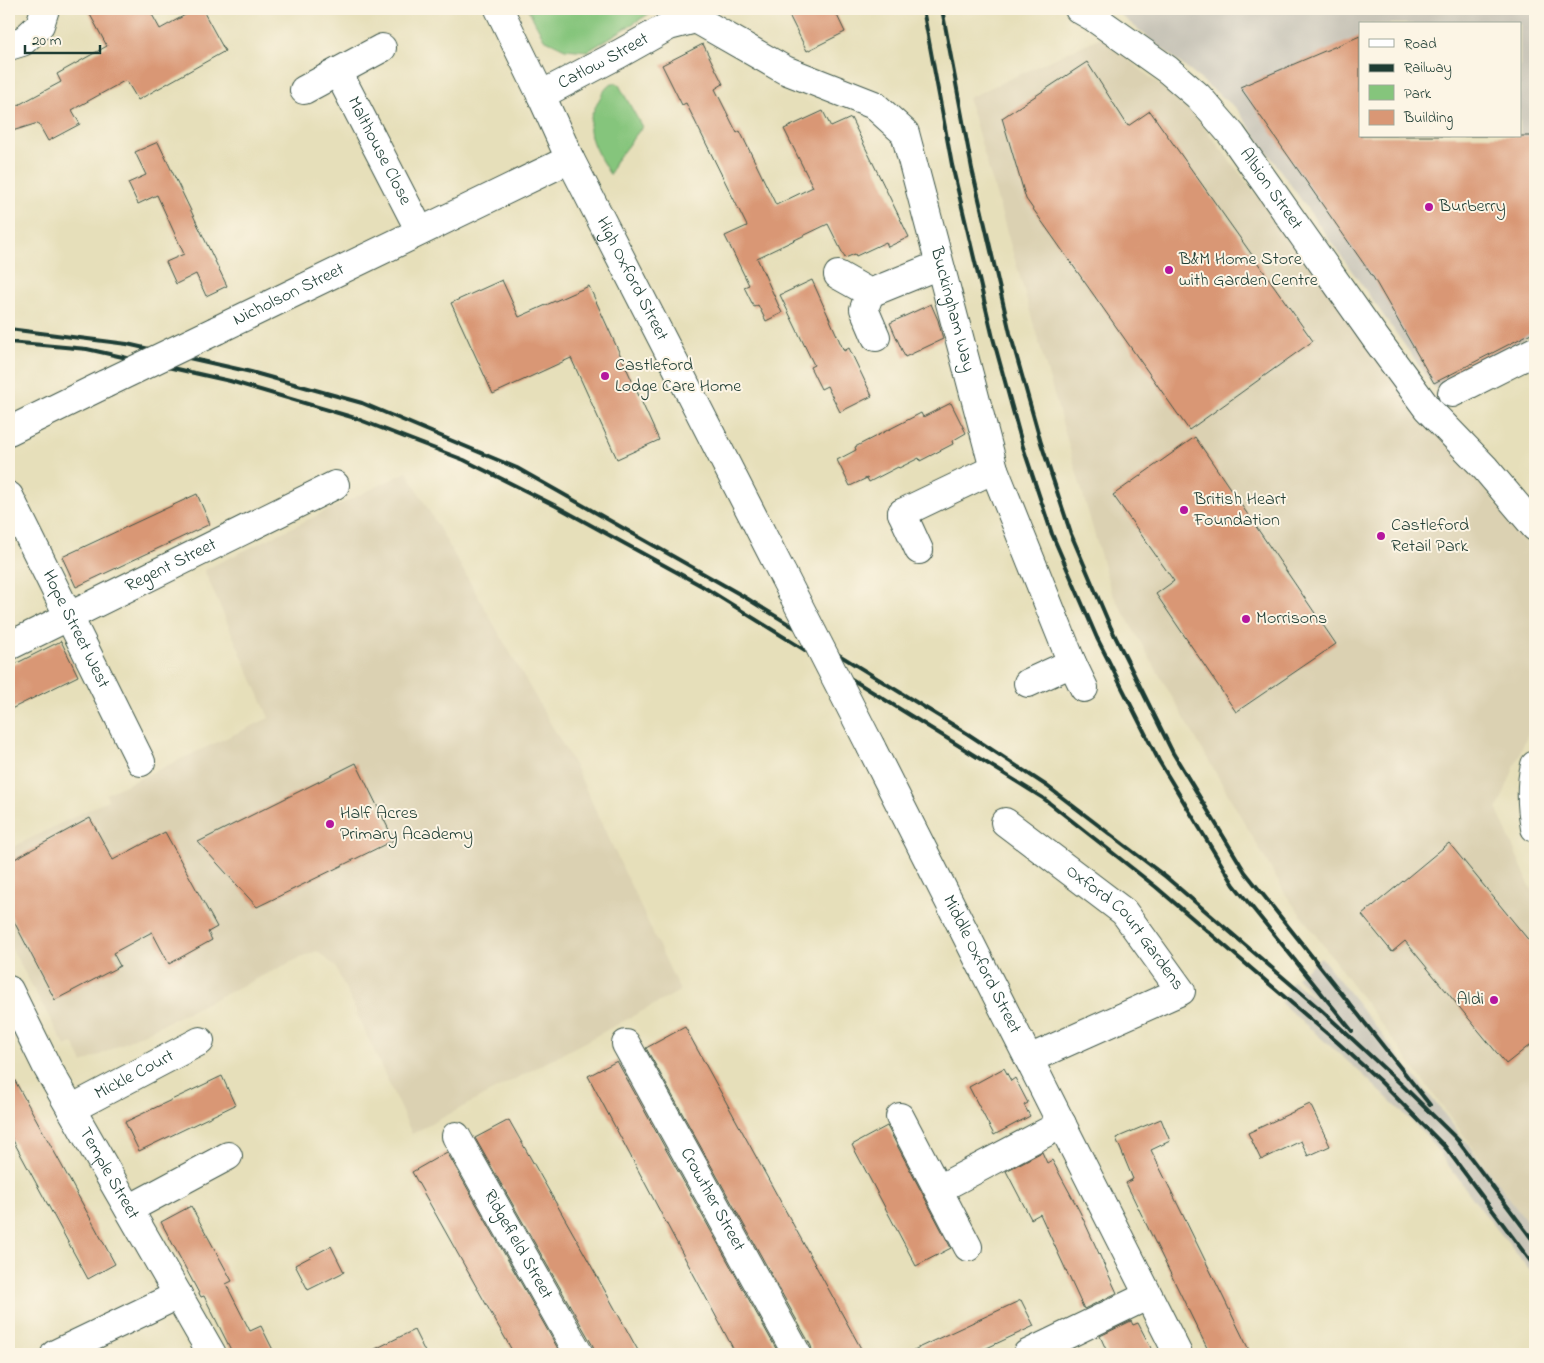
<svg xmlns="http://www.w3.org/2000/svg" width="1544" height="1363" font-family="'Indie Flower',sans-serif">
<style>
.built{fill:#dbd1b2}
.industrial{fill:#c8c4b8;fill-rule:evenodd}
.green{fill:#85c57c;stroke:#528158}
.building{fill:#d99775}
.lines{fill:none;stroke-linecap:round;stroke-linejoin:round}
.minor-casing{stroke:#3d5548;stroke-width:30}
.primary-casing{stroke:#3d5548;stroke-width:30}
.minor{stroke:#fff;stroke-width:28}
.primary{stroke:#fff;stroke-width:28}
.rail{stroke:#1f3d34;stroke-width:4}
.minor-bridge-casing{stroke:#3d5548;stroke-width:30;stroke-linecap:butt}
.minor-bridge{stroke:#fff;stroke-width:28}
.poi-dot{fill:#b5179e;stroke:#fcf5e5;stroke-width:2}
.labels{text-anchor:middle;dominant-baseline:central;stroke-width:4;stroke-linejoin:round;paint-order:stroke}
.street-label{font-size:18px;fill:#1f3d34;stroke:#fcf5e5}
.poi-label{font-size:18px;fill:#1f3d34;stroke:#fcf5e5;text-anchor:start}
</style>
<rect width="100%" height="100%" fill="#fcf5e5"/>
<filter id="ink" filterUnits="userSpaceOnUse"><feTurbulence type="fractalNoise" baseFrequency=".02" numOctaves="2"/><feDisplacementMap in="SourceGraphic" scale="10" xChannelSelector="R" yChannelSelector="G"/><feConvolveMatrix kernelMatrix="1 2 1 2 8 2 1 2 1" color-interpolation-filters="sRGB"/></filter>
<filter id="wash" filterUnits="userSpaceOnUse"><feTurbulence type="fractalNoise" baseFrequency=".0096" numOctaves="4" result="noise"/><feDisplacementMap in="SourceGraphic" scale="20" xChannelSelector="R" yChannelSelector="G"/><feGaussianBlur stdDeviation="1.12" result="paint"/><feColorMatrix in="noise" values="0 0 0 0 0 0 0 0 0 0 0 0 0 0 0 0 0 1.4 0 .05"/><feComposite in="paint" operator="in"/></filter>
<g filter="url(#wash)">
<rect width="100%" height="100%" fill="#e6dfba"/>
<g class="built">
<polygon points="1101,37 1192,112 1535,553 1535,716 1497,810 1529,884 1535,893 1535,1232 1286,895 1111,591 968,98"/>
<polygon points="407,472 576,768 680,991 412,1134 335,966 317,951 291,962 83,1063 73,1043 65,1046 9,944 9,849 108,800 106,794 269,718 204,570"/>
</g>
<g class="industrial">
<path d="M1113,9H1535V333L1435,388L1236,108ZM1360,24H1520V136H1360Z"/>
<polygon points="1321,957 1496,1180 1535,1232 1535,1277 1474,1200 1426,1135 1361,1073 1281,1003 1292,981 1318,1001 1297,977"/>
</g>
<g class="green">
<polygon points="528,9 657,9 588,51 565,49 544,39"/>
<path d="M612,83H616L619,85L642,127L615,162L610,175C602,160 588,142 590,124C590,116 595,108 598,102C602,94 605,88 612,83Z"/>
</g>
<g id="blocks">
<g class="building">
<polygon points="87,9 149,9 160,29 196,9 202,9 225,51 138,100 126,80 72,110 80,124 48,141 38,123 9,132 9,110 61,82 57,74 107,46"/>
<polygon points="786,9 834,9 845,32 807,51"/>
<polygon points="1360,36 1360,136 1535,136 1535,331 1434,383 1373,277 1240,87"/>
<polygon points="703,44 723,84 715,89 737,133 740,131 776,205 813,187 784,129 823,111 831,127 851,118 909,237 888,247 886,242 856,256 855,254 845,258 828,224 757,258 782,313 766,321 758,305 754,307 744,287 749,285 725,236 747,226 686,103 682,105 662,65"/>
<polygon points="1087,62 1128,126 1150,111 1313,341 1189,430 1026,199 1002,118"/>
<polygon points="158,142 227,286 206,296 196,274 176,284 166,262 184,254 157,195 138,204 128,183 146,175 135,152"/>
<polygon points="502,280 519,317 589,286 659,440 617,459 571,358 493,394 451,303"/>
<polygon points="812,280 844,351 849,348 872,396 840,412 827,386 821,389 810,367 814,365 780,295"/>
<polygon points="931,304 938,320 943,339 905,357 890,323"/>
<polygon points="951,403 966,433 952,441 953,444 920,461 919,458 899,468 898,467 869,482 867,478 850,486 837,460 856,450 855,447 921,413 923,417"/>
<polygon points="1195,437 1336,644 1236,712 1156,594 1174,581 1113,495"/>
<polygon points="197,494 210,524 76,587 62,557"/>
<polygon points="61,641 78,676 9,710 9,667"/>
<polygon points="356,763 394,840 257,907 198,842"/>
<polygon points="90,818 113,860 165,832 217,927 208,932 212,940 169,964 152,932 113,953 120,966 55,1000 9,912 9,862"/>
<polygon points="1449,843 1535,948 1535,1041 1506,1064 1405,941 1392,952 1362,915"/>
<polygon points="685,1027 725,1100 864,1354 813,1354 811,1346 646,1048"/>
<polygon points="617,1061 779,1354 736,1354 588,1076"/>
<polygon points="1004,1068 1011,1081 1015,1078 1028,1103 1024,1105 1030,1116 994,1135 969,1087"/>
<polygon points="9,1070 61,1164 115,1264 88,1279 9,1133"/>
<polygon points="222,1076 235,1105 139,1151 125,1122"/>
<polygon points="1310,1104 1330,1146 1308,1156 1301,1141 1261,1160 1248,1133"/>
<polygon points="1161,1119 1170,1141 1151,1150 1251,1354 1210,1354 1126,1183 1133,1179 1116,1138"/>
<polygon points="509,1120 578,1242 640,1354 595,1354 593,1346 475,1138"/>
<polygon points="887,1126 951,1248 916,1266 852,1145"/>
<polygon points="447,1152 561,1354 514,1354 412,1172"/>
<polygon points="1042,1152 1047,1163 1052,1160 1080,1212 1117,1293 1084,1309 1040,1214 1031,1219 1006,1171"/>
<polygon points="191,1206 232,1281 226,1284 250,1331 261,1326 275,1354 233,1354 204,1296 201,1297 161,1222"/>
<polygon points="331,1246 344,1272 308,1290 295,1265"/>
<polygon points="1021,1300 1034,1326 974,1354 905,1354"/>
<polygon points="1131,1321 1133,1325 1138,1323 1154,1354 1108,1354 1100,1336"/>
<polygon points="414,1330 426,1354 365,1354"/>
</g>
</g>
</g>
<g filter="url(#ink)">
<use href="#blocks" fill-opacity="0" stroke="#3d5548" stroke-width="1"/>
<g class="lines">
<defs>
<g id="minor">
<path id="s1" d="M499,9L541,95L570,159L783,575"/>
<polyline points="9,46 22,42 40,25 45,9"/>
<path id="s2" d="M338,72L420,231"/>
<polyline points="304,90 382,48"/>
<path id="s3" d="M541,95L619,54L669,26L696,19L785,70L874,105L905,133L994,469L1072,663L1028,683"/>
<polyline points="838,275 870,293 939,265"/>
<polyline points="870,293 864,309 876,337"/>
<path id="s4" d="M217,330L570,159"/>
<polyline points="1452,393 1535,351"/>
<polyline points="9,431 105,384"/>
<path id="s5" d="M9,496L141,762"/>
<polyline points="902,513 994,469"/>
<polyline points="902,513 919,550"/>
<path id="s6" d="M9,646L335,485"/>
<polyline points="1072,663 1084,688"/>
<path id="s7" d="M871,747L1178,1354"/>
<path d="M1535,765C1530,786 1531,806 1535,828"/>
<path id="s8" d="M1005,822L1124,912L1181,991L1029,1059"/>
<path id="s9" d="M9,990L47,1067L212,1354"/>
<path id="s10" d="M626,1044L797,1354"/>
<path id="s11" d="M71,1109L200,1041"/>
<polyline points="900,1117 968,1247"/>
<path id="s12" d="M456,1136L579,1354"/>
<polyline points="939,1189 1062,1124"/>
<polyline points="129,1209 228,1156"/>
<polyline points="55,1354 178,1295"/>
<polyline points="1027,1354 1147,1296"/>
</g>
<g id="primary">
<path id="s13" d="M1079,9L1093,17L1168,70L1198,96L1232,135L1376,339L1427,408L1485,468L1535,527"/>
</g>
</defs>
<use href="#minor" class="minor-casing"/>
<use href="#primary" class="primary-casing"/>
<use href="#minor" class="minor"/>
<use href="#primary" class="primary"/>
<g class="rail">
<polyline points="923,9 952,165 993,338 1023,447 1052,534 1097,638 1159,761 1234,885 1352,1031"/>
<polyline points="942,9 972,169 1010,333 1041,443 1071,534 1111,628 1173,753 1245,872 1430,1105"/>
<polyline points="9,329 127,344 251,372 362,403 517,468 743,596 968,734 1047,786 1166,877 1321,1010 1402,1085 1459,1141"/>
<polyline points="9,342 87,349 230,381 355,418 464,460 556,506 702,586 1043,798 1156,887 1336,1041 1380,1081 1447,1149"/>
<polyline points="1455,1137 1535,1243"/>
<polyline points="1443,1144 1535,1267"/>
</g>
<defs>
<g id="minor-bridge">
<polyline points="105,384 217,330"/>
<polyline points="783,575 871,747"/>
</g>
</defs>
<use href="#minor-bridge" class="minor-bridge-casing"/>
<use href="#minor-bridge" class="minor-bridge"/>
</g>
</g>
<g class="poi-dot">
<circle cx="1429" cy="207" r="5"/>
<circle cx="1169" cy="270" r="5"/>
<circle cx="605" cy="376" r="5"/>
<circle cx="1184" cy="510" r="5"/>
<circle cx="1381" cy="536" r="5"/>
<circle cx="1246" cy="619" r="5"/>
<circle cx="330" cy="824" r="5"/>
<circle cx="1494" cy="1000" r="5"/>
</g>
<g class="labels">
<g class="street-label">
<text stroke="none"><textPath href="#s3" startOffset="71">Catlow Street</textPath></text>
<text stroke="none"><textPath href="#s2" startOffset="89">Malthouse Close</textPath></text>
<text stroke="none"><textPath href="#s13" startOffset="266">Albion Street</textPath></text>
<text stroke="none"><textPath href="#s1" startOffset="301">High Oxford Street</textPath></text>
<text stroke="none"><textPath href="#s4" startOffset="80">Nicholson Street</textPath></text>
<text stroke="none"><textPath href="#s3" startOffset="596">Buckingham Way</textPath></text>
<text stroke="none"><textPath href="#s6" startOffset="181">Regent Street</textPath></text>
<text stroke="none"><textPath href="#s5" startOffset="149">Hope Street West</textPath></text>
<text stroke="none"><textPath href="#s8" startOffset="161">Oxford Court Gardens</textPath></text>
<text stroke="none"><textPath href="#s7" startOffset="244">Middle Oxford Street</textPath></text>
<text stroke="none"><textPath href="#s11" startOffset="72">Mickle Court</textPath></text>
<text stroke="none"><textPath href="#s9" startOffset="209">Temple Street</textPath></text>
<text stroke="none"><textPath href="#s10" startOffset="178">Crowther Street</textPath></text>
<text stroke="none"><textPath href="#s12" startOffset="125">Ridgefield Street</textPath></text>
</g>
<g class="poi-label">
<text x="1439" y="207">Burberry</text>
<text x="1179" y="260">B&amp;M Home Store<tspan x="1179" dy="21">with Garden Centre</tspan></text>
<text x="615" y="366">Castleford<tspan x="615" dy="21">Lodge Care Home</tspan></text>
<text x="1194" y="500">British Heart<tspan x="1194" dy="21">Foundation</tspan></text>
<text x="1391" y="526">Castleford<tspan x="1391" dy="21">Retail Park</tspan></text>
<text x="1256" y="619">Morrisons</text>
<text x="340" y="814">Half Acres<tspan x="340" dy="21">Primary Academy</tspan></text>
<text x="1484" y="1000" text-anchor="end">Aldi</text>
</g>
</g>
<rect width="1544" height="1363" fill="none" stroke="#fcf5e5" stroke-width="30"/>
<rect x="1359" y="22" width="162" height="115" fill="#fcf5e5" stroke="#a4ab9e"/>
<rect x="1369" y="39" width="25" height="8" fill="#ffffff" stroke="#a4ab9e"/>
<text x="1404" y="48" font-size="15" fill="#1f3d34">Road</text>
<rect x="1369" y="64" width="25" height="8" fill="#1f3d34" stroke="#a4ab9e"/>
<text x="1404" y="72" font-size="15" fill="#1f3d34">Railway</text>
<rect x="1369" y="85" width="25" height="15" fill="#85c57c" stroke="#a4ab9e"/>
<text x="1404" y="98" font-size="15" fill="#1f3d34">Park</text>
<rect x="1369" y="110" width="25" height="15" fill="#d99775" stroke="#a4ab9e"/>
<text x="1404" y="122" font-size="15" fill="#1f3d34">Building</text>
<path d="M25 45v8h75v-8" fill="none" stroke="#1f3d34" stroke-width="2.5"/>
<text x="32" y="45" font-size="15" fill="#1f3d34" stroke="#fcf5e5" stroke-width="4" paint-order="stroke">20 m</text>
</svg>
